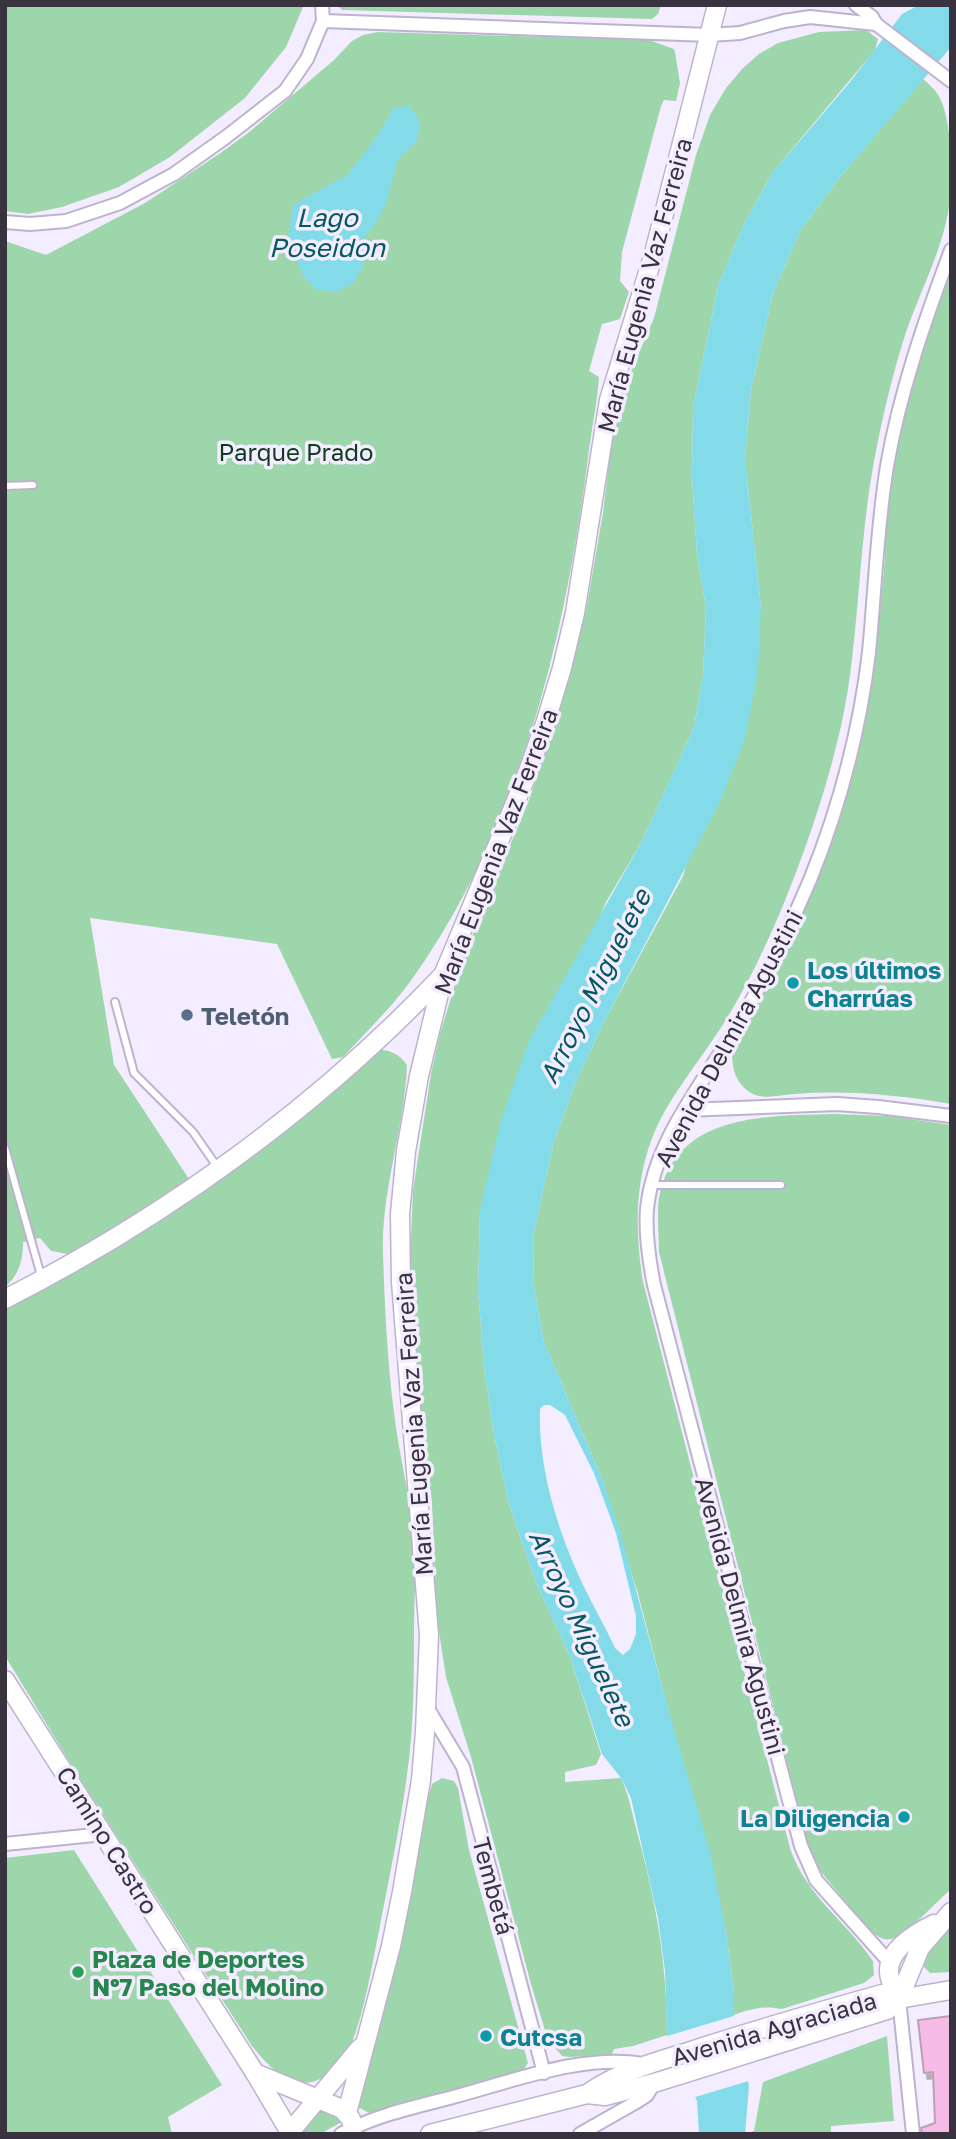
<svg xmlns="http://www.w3.org/2000/svg" width="956" height="2139" font-family="'Golos Text',sans-serif">
<style>
.green{fill:#9ed6ab}
.water{fill:#83dbe9;fill-rule:evenodd}
.pier{fill:#f3edff}
.building{fill:#f6bce7;stroke:#bba0b3;stroke-width:2;filter:url(#shadow)}
.lines{fill:none;stroke-linecap:round;stroke-linejoin:round}
.lane-casing{stroke:#bdb3cf;stroke-width:10}
.street-casing{stroke:#bdb3cf;stroke-width:16}
.secondary-casing{stroke:#bdb3cf;stroke-width:21}
.lane{stroke:#fff;stroke-width:6}
.street{stroke:#fff;stroke-width:12}
.secondary{stroke:#fff;stroke-width:18}
.culture-dot{fill:#0f9aa8;stroke:#f3edff;stroke-width:2.5}
.service-dot{fill:#5c6f8a;stroke:#f3edff;stroke-width:2.5}
.leisure-dot{fill:#2e9e5b;stroke:#f3edff;stroke-width:2.5}
.labels{text-anchor:middle;dominant-baseline:central;stroke-width:7;stroke-linejoin:round;paint-order:stroke}
.street-label{font-size:24px;fill:#38333f;stroke:#f3edff}
.park-label{font-size:24px;fill:#103c1e;stroke:#f3edff}
.culture-label{font-size:24px;font-weight:bold;fill:#0d838f;stroke:#f3edff;text-anchor:start}
.service-label{font-size:24px;font-weight:bold;fill:#4e5e75;stroke:#f3edff;text-anchor:start}
.leisure-label{font-size:24px;font-weight:bold;fill:#27864d;stroke:#f3edff;text-anchor:start}
.water-label{font-size:26px;font-style:italic;fill:#085862;stroke:#f3edff}
</style>
<defs>
<filter id="shadow"><feDropShadow dx="3.5" dy="6" stdDeviation="0" flood-color="#0004"/></filter>
</defs>
<rect width="100%" height="100%" fill="#f3edff"/>
<g class="green">
<polygon points="5,5 304,5 286,47 245,98 170,157 119,187 62,207 28,214 5,211"/>
<polygon points="337,5 660,5 661,6 658,14 652,19 342,10"/>
<path d="M866,30L878,39L875,50L773,172L745,222L718,286L693,408L692,476L697,554L706,607L703,676L694,727L641,843L606,902L480,1210L478,1290L484,1366L494,1435L509,1504L536,1583L570,1656L601,1754L596,1765L565,1772V1782L621,1778C630,1798 633,1818 639,1839C657,1906 667,1966 667,2035L633,2046L614,2049L612,2054L570,2057L562,2056L548,2040L531,1984L471,1757L446,1677L436,1612L432,1503L418,1401L410,1260L413,1190L431,1074L440,1034L464,955L529,800L556,724L586,611L603,513L611,446L621,395L654,318L696,155L710,115L726,88L743,68L759,54L778,43L819,32Z"/>
<path d="M378,32L649,40L674,49L675,52L680,83L676,101L664,100L661,106L622,252L620,281L629,292L620,319L602,324L589,371L599,377C597,407 590,436 587,466C563,647 518,831 410,982C390,1009 366,1032 343,1057L332,1059L277,944L90,918L114,1065L189,1179L131,1219L68,1254L51,1251L40,1238L23,1242C23,1260 19,1275 5,1287V241L46,255L145,203L219,154L248,133L334,60L352,41L363,35Z"/>
<path d="M923,79C928,83 933,88 937,93C952,115 953,173 950,199C945,249 916,297 902,345C891,381 882,419 875,456C862,523 860,592 852,659C845,725 826,789 804,851C784,906 760,963 730,1013C711,1045 688,1073 669,1104C635,1159 633,1220 643,1282L790,1848C806,1896 846,1921 873,1961L874,1975L864,1983L782,2009C764,2005 751,2009 734,2015V1992L726,1932L638,1594L602,1479L544,1342L534,1287L533,1237L553,1145L575,1084L605,1020L683,876L761,607L745,459L751,390L773,293L801,230L835,183Z"/>
<path d="M951,268V1104C898,1095 847,1090 794,1094C780,1095 763,1100 751,1093C735,1083 732,1068 732,1051L792,937L814,886L854,765L866,718L875,666L885,557V522L901,423L917,365Z"/>
<path d="M375,1049C389,1050 399,1053 407,1065C405,1128 381,1189 383,1254C385,1314 388,1375 397,1434C403,1473 413,1511 415,1550C416,1576 414,1603 414,1629C414,1677 414,1727 407,1775C400,1829 388,1882 378,1936C371,1969 360,2046 336,2068C302,2100 274,2074 252,2046L77,1774L5,1656V1306L43,1288Z"/>
<path d="M834,1114L889,1116L951,1125V1889C938,1900 906,1936 891,1939C883,1941 878,1936 871,1932L821,1872L810,1853L659,1252C659,1233 656,1211 660,1193C679,1112 769,1116 834,1114Z"/>
<polygon points="442,1778 454,1781 458,1788 469,1850 528,2063 524,2069 514,2073 369,2113 358,2107 356,2098 424,1812 432,1784"/>
<polygon points="74,1850 222,2085 168,2117 172,2134 5,2134 5,1858"/>
<polygon points="951,1924 951,1972 930,1973 921,1964 921,1954"/>
<polygon points="887,2036 894,2121 831,2126 831,2134 745,2134 754,2131 763,2082"/>
<polygon points="324,2109 329,2110 341,2120 340,2123 320,2134 303,2134 302,2127 317,2110"/>
</g>
<g class="water">
<path d="M919,5H951V47L835,183L801,230L773,293L751,390L745,459L761,607L758,671L745,739L719,804L605,1020L575,1084L553,1145L533,1237L534,1287L544,1342L602,1479L620,1531L669,1712L711,1855L726,1932L734,1992V2015L749,2086L745,2134H699L697,2101L667,2035L665,1971L658,1918L631,1798L621,1778L602,1754L570,1656L536,1583L509,1504L494,1435L484,1366L478,1290L480,1210L501,1120L529,1041L641,843L694,727L703,676L706,607L697,554L692,476L693,408L718,286L745,222L773,172L850,82L902,14ZM544,1405H550L565,1415L594,1473L616,1533L636,1616V1634L630,1649L623,1655L615,1648C605,1626 593,1606 583,1585C558,1532 538,1469 540,1409Z"/>
<polygon points="409,106 420,121 417,141 398,159 386,204 375,224 364,238 363,267 353,284 337,291 316,290 303,276 288,237 293,205 347,175 370,146 394,108"/>
</g>
<polygon class="pier" points="737,2015 752,2080 692,2098 664,2037"/>
<polygon class="building" points="951,2016 951,2134 922,2134 921,2128 935,2123 933,2072 924,2073 918,2020"/>
<g class="lines">
<defs>
<g id="lane">
<polyline points="5,486 33,485"/>
<polyline points="115,1002 134,1073 193,1132 218,1168"/>
<polyline points="5,1148 42,1279"/>
<polyline points="652,1185 781,1185"/>
</g>
<g id="street">
<polyline points="856,5 872,17 876,24 951,81"/>
<polyline points="323,21 710,35 740,33 784,21 810,17 876,24"/>
<polyline points="5,222 30,224 66,221 120,203 174,174 226,137 285,91 307,59 323,21 322,5"/>
<polyline points="685,1110 837,1104 878,1107 951,1116"/>
<polyline points="427,1707 463,1767 544,2073"/>
<polyline points="5,1844 104,1834"/>
<path d="M890,1963L816,1880L801,1846L654,1285C649,1260 645,1235 647,1209C654,1139 705,1081 739,1023C766,977 789,929 810,880C839,808 860,729 869,652C875,590 877,527 887,466C900,391 925,320 951,250"/>
<polyline points="899,1999 913,2134"/>
<path d="M341,2134C376,2115 415,2107 453,2097C513,2081 587,2052 648,2065"/>
<polyline points="580,2134 638,2101 647,2095 654,2083"/>
</g>
<g id="secondary">
<path d="M5,1299C166,1217 317,1108 442,976"/>
<polyline points="5,1680 255,2073 291,2134"/>
<path d="M899,1999C895,1991 889,1981 889,1972C888,1949 916,1933 934,1924"/>
<polyline points="255,2073 342,2109 351,2119 353,2127"/>
<polyline points="587,2094 605,2096 654,2083 887,2010 899,1999 920,1948 951,1912"/>
<polyline points="347,2113 391,1946 402,1892 421,1780 425,1732 429,1635 401,1282 400,1214 406,1151 419,1076 444,973 526,777 545,724 562,668 575,613 609,400 654,253 717,5"/>
<polyline points="290,2132 360,2048"/>
<path d="M430,2134L587,2094C618,2072 655,2062 691,2051C754,2030 818,2012 882,1994L899,1999L951,1990"/>
</g>
</defs>
<use href="#lane" class="lane-casing"/>
<use href="#street" class="street-casing"/>
<use href="#secondary" class="secondary-casing"/>
<use href="#lane" class="lane"/>
<use href="#street" class="street"/>
<use href="#secondary" class="secondary"/>
</g>
<g class="culture-dot">
<circle cx="793" cy="983" r="7"/>
<circle cx="904" cy="1817" r="7"/>
<circle cx="486" cy="2036" r="7"/>
</g>
<circle class="service-dot" cx="187" cy="1015" r="7"/>
<circle class="leisure-dot" cx="78" cy="1972" r="7"/>
<g class="labels">
<g class="street-label">
<text transform="translate(644 285) rotate(-75)">María Eugenia Vaz Ferreira</text>
<text transform="translate(495 851) rotate(-69)">María Eugenia Vaz Ferreira</text>
<text transform="translate(728 1038) rotate(-62)">Avenida Delmira Agustini</text>
<text transform="translate(413 1424) rotate(-94)">María Eugenia Vaz Ferreira</text>
<text transform="translate(741 1616) rotate(75)">Avenida Delmira Agustini</text>
<text transform="translate(108 1840) rotate(58)">Camino Castro</text>
<text transform="translate(494 1886) rotate(75)">Tembetá</text>
<text transform="translate(774 2028) rotate(-16)">Avenida Agraciada</text>
</g>
<g class="park-label">
<text x="296" y="451">Parque Prado</text>
</g>
<g class="culture-label">
<text x="807" y="969">Los últimos<tspan x="807" dy="28">Charrúas</tspan></text>
<text x="890" y="1817" text-anchor="end">La Diligencia</text>
<text x="500" y="2036">Cutcsa</text>
</g>
<g class="service-label">
<text x="201" y="1015">Teletón</text>
</g>
<g class="leisure-label">
<text x="92" y="1958">Plaza de Deportes<tspan x="92" dy="28">Nº7 Paso del Molino</tspan></text>
</g>
<g class="water-label">
<text x="327" y="217">Lago<tspan x="327" dy="30">Poseidon</tspan></text>
<text transform="translate(595 986) rotate(-63)">Arroyo Miguelete</text>
<text transform="translate(582 1628) rotate(65)">Arroyo Miguelete</text>
</g>
</g>
<rect width="956" height="2139" fill="none" stroke="#38333f" stroke-width="14"/>
</svg>
